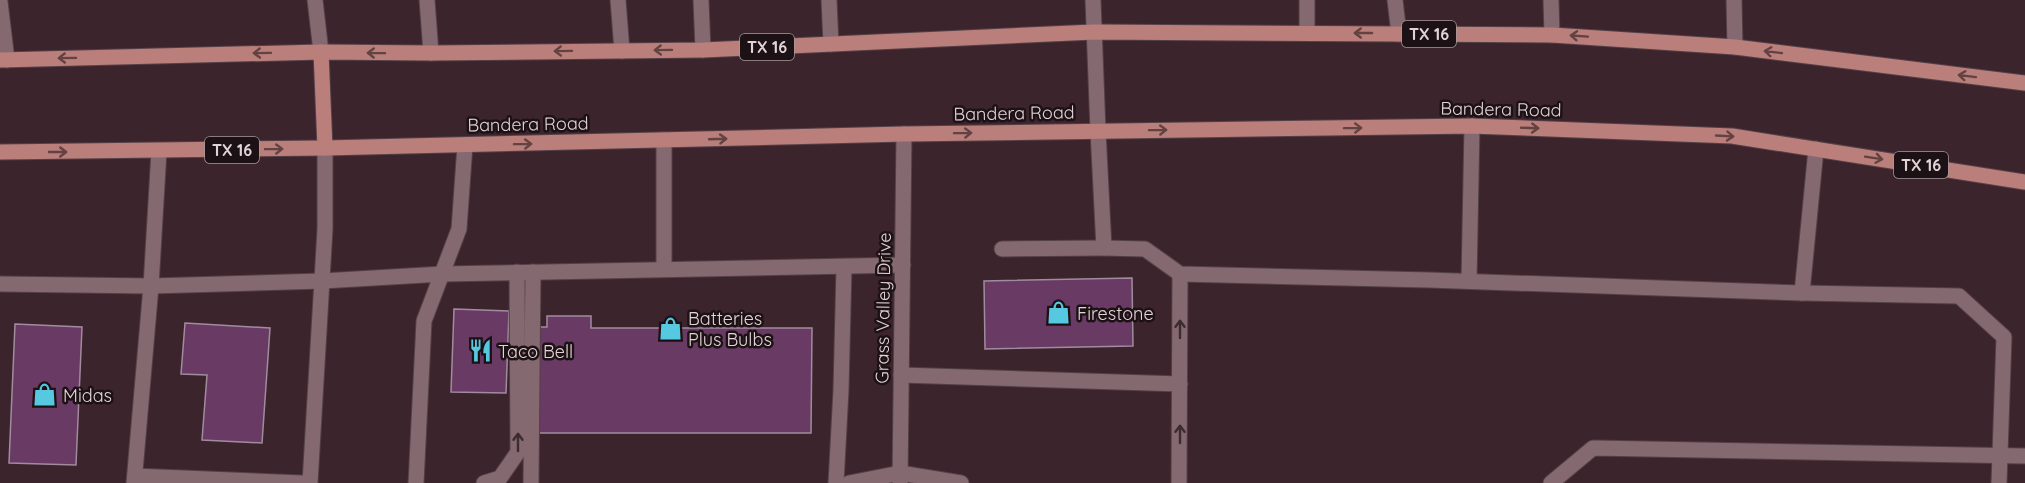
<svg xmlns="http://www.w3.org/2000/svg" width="2025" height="483" font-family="Quicksand,sans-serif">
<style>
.building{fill:#683a64;stroke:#a18c9f;stroke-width:1.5}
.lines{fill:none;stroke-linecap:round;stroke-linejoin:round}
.service-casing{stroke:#544047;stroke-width:17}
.minor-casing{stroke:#544047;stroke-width:17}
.primary-casing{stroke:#544047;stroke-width:17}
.service{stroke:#856971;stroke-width:15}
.minor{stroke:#856971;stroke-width:15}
.primary{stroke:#ba7e7b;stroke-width:15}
.oneway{stroke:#634242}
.oneway2{stroke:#3c2b30}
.labels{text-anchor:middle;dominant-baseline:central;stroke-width:5;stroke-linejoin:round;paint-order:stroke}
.shield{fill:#1c1114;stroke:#a7999c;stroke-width:1.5}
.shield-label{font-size:16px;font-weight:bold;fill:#e3d3d7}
.street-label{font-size:18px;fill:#e3d3d7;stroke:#1c1114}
.poi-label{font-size:18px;fill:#e3d3d7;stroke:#1c1114;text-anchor:start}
</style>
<rect width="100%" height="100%" fill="#3c242c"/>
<g class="building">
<polygon points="1132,278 1133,346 985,349 984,281"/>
<polygon points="454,309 509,311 506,393 451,392"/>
<polygon points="547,316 591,316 591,328 812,328 811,433 537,433 538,327 547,327"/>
<polygon points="185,323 270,328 262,443 202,440 207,375 181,374"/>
<polygon points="15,324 82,327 76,465 9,463"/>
</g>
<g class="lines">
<defs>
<g id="service">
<polyline points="315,0 321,52"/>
<polyline points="427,0 431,53"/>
<polyline points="618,0 622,51"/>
<polyline points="701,0 703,50"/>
<polyline points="829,0 831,44"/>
<polyline points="1307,0 1307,33"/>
<polyline points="1395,0 1399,34"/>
<polyline points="1551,0 1552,35"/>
<polyline points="1734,0 1735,47"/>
<polyline points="0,2 7,60"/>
<polyline points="1098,131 1104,248 1145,249 1180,274 1429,280 1802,293 1959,296 2004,337 1999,483"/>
<polyline points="1002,249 1104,248"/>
<polyline points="664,269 664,140"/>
<polyline points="1469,281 1472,126"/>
<polyline points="0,284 151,286 322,281 442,274 903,265"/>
<polyline points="1802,293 1816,149"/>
<polyline points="901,375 1180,384"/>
<polyline points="135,476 302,483"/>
<polyline points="134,483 151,286 159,151"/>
<polyline points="310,483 325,229 325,148"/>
<polyline points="416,483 424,321 459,229 465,145"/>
<polyline points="484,483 500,478 518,452 517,272"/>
<polyline points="531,483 533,272"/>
<polyline points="836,483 841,390 844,267"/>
<polyline points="849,483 900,473 961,483"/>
<polyline points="1179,483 1180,274"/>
<polyline points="1551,483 1593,448 2025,456"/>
</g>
<g id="minor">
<polyline points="1093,0 1098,131"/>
<polyline points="900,483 904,134"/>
</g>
<g id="primary">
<polyline points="321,52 325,148"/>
<polyline points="0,60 321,52 431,53 703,50 1094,32 1552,35 1735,47 2025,83"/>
<polyline points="0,152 325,148 904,134 1472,126 1732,136 2025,182"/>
</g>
</defs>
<use href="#service" class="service-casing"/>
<use href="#minor" class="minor-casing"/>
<use href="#primary" class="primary-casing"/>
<use href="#service" class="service"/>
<use href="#minor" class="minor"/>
<use href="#primary" class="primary"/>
</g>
<defs><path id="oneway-shaft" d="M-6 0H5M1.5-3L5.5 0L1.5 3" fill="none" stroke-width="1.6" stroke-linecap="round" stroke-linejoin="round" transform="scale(1.5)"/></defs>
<g class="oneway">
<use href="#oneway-shaft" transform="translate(1363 33) rotate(-180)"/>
<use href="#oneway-shaft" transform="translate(1579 36) rotate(-176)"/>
<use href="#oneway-shaft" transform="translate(663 50) rotate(179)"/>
<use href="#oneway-shaft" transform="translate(563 51) rotate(179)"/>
<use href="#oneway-shaft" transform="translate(1773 52) rotate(-173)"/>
<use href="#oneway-shaft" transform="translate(262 53) rotate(179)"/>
<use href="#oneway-shaft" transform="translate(376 53) rotate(-179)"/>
<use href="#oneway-shaft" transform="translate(67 58) rotate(179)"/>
<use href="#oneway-shaft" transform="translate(1967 76) rotate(-173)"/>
<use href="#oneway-shaft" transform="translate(1353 128) rotate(-1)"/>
<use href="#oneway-shaft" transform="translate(1530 128) rotate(2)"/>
<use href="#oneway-shaft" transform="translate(1158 130) rotate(-1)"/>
<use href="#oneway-shaft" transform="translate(963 133) rotate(-1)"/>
<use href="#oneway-shaft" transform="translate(1725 136) rotate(3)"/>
<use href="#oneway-shaft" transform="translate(718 139) rotate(-2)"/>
<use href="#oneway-shaft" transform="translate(523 144) rotate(-1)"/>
<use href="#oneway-shaft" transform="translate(274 149) rotate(-1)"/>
<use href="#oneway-shaft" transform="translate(58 152)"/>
<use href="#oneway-shaft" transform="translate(1874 158) rotate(9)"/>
</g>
<g class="oneway2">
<use href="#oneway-shaft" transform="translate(1180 329) rotate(-90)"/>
<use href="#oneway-shaft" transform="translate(1180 434) rotate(-90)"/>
<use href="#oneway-shaft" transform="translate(518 442) rotate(-90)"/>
</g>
<defs>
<symbol id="shop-bare" viewBox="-9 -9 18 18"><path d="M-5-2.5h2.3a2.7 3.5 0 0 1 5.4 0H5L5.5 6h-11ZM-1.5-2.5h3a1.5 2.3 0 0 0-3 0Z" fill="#56c9e1" stroke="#1c1114" stroke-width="2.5" paint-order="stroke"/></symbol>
<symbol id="restaurant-bare" viewBox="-9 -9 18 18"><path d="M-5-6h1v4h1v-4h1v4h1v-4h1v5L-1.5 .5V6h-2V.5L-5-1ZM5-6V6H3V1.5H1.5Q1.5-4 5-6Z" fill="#56c9e1" stroke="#1c1114" stroke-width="2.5" paint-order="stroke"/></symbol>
</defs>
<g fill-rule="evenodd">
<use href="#shop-bare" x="1042" y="296" width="33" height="33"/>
<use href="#shop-bare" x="654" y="312" width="33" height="33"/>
<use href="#restaurant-bare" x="464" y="334" width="33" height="33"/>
<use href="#shop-bare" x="28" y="378" width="33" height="33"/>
</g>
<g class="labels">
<g class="shield">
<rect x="1402" y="21" width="54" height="26" rx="4.5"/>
<rect x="740" y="34" width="54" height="26" rx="4.5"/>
<rect x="205" y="137" width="54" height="26" rx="4.5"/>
<rect x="1894" y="152" width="54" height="26" rx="4.5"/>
</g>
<g class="shield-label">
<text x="1429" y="34">TX 16</text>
<text x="767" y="47">TX 16</text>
<text x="232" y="150">TX 16</text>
<text x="1921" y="165">TX 16</text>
</g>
<g class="street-label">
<text transform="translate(1501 109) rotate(1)">Bandera Road</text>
<text transform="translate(1014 113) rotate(-1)">Bandera Road</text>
<text transform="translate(528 124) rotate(-1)">Bandera Road</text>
<text transform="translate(883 308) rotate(-89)">Grass Valley Drive</text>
</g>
<g class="poi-label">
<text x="1077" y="313">Firestone</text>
<text x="688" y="318">Batteries<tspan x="688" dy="21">Plus Bulbs</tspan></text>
<text x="498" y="351">Taco Bell</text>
<text x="63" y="395">Midas</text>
</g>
</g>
</svg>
